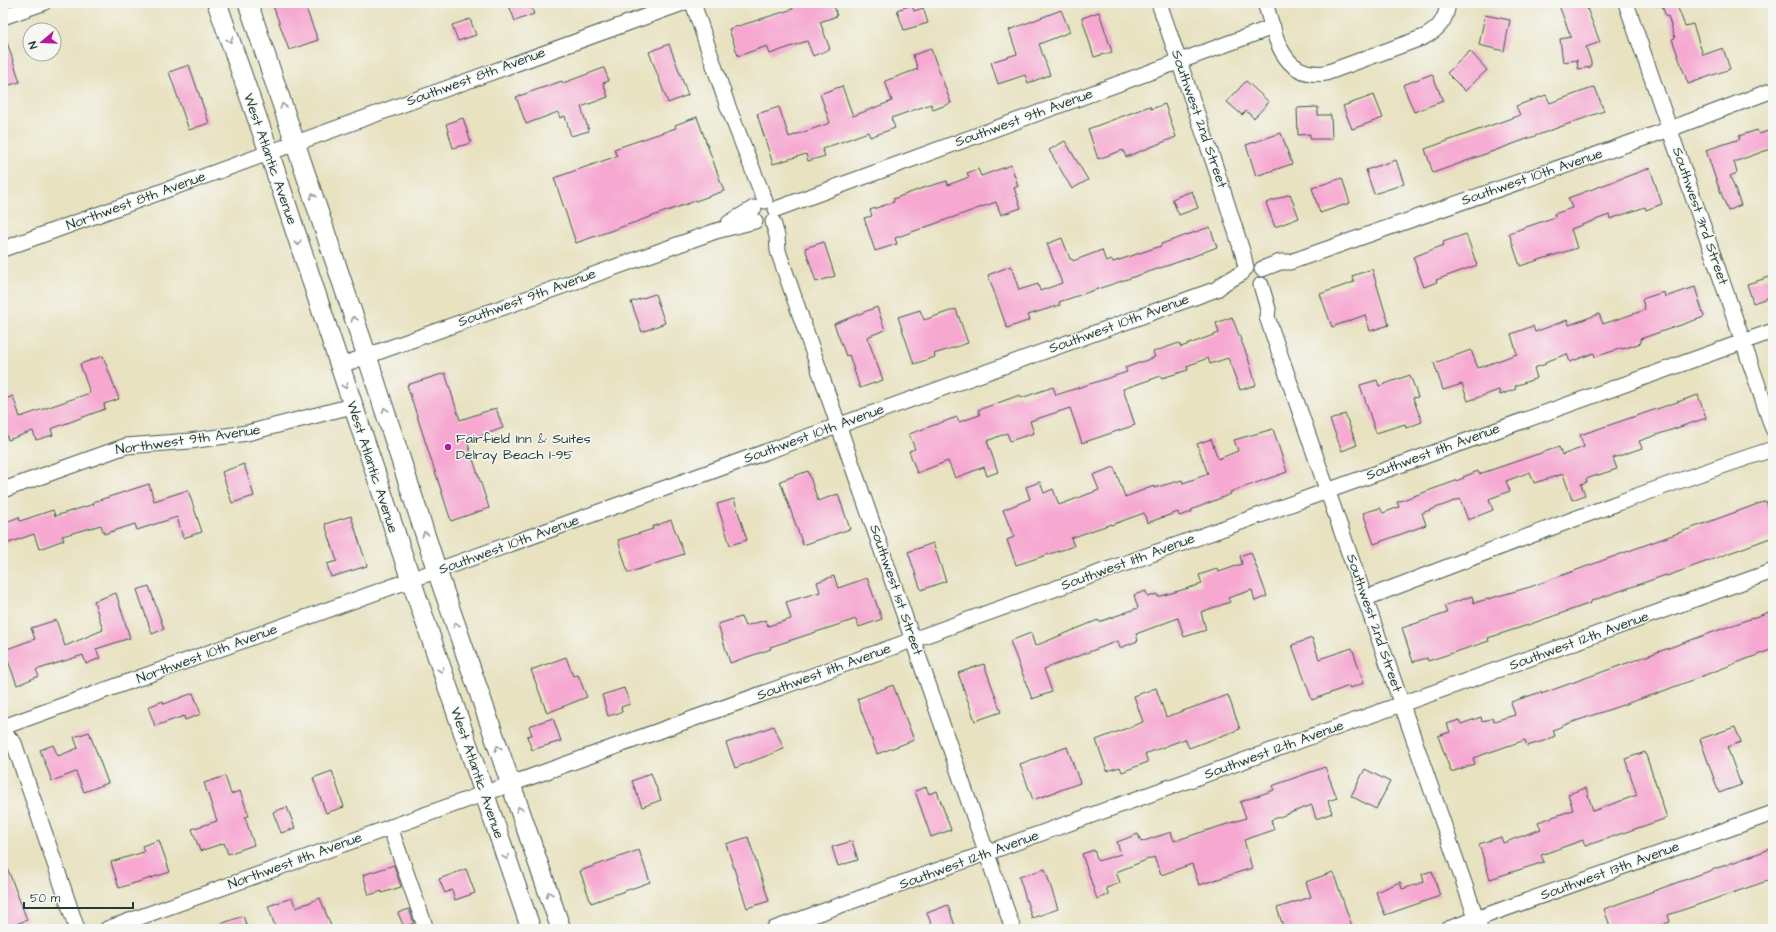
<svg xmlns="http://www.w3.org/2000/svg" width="1776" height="932" font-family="'Architects Daughter',sans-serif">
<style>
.building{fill:#f6a8d1}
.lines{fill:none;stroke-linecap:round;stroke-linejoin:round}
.minor-casing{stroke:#3d5649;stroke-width:17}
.major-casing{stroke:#3d5649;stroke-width:21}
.minor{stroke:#fff;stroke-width:15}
.major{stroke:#fff;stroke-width:19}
.oneway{stroke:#8f9e9a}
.poi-dot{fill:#b5179e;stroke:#f6f6f2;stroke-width:1.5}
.labels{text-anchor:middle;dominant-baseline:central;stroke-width:3;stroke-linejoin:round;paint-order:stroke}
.street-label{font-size:14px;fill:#1f3d34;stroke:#f6f6f2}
.poi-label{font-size:14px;fill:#1f3d34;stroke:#f6f6f2;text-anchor:start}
</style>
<rect width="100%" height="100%" fill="#f6f6f2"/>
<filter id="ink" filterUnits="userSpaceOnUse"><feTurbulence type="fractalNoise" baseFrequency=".025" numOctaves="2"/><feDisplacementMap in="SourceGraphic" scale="8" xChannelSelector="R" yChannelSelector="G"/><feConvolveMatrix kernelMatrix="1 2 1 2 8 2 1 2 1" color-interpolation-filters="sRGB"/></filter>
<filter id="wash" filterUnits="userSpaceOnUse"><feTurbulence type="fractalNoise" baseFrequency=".012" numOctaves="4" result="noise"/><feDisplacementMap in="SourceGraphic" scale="16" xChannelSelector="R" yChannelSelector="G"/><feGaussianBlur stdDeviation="0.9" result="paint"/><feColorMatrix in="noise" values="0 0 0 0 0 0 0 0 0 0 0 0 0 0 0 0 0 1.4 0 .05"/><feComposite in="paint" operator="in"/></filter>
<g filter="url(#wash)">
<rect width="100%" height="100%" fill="#e8e2c1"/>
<g id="blocks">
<g class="building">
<polygon points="272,3 304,3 318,40 289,50"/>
<polygon points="508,3 530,3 534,14 515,21"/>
<polygon points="791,3 833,3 837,16 820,22 830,49 813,56 807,41 770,54 767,46 738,56 729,29 793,9"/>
<polygon points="1558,3 1585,3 1600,42 1586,47 1591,62 1591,67 1578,69 1577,60 1563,62 1560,39 1571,37"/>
<polygon points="1661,3 1676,3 1685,26 1693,24 1703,55 1723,48 1730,69 1688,84 1672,39 1675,38 1668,16 1666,17"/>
<polygon points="912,5 914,11 923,8 928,23 904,30 897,10"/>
<polygon points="1061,10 1070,32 1039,44 1050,75 1028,83 1025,75 998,84 991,62 1017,54 1009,30"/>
<polygon points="1099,12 1112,52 1094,57 1082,18"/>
<polygon points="1485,15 1510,20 1504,51 1479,45"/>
<polygon points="470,19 476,35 458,41 452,25"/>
<polygon points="3,36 5,36 20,82 3,87"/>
<polygon points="669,44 688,95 668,103 649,52"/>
<polygon points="931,49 951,103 933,110 931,104 891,118 895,128 870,137 868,132 822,149 825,156 808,161 806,154 773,164 757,114 779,107 789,137 830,123 820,94 842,86 853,116 892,101 885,81 918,69 913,55"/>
<polygon points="1470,51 1487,70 1465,91 1447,73"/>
<polygon points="189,65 209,123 189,130 169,72"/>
<polygon points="604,68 609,81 603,83 608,97 581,107 589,131 571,136 565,116 560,118 558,112 526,124 516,97 562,81 563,83"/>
<polygon points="1432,74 1443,101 1414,112 1403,85"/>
<polygon points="1246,81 1269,102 1254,118 1246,111 1242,115 1227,102"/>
<polygon points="1595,87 1604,111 1433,173 1425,149 1520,115 1516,106 1546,95 1550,103"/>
<polygon points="1374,95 1383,118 1352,129 1343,106"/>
<polygon points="1165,104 1176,137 1126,157 1123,150 1098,159 1088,129 1150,106 1151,109"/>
<polygon points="1318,107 1318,115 1331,115 1332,139 1310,139 1310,134 1298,135 1297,108"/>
<polygon points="697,117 724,191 576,243 554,178 617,156 614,149 676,128 675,125"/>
<polygon points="463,118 471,143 453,148 446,124"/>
<polygon points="1757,130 1759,134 1768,131 1773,148 1734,162 1737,173 1730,176 1741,205 1728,211 1716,180 1706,150 1740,139 1739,136"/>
<polygon points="1281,133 1292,164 1256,176 1246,145"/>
<polygon points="1065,141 1088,180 1072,189 1049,150"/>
<polygon points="1396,160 1404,184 1374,194 1366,170"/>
<polygon points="1011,165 1018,186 1014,188 1021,208 1001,215 996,202 895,238 897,244 875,251 864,218 872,216 870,210 894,202 893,199 923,188 947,181 948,185 969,177 967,173 978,169 981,176"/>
<polygon points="1650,168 1662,204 1646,210 1645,207 1610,219 1609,215 1571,229 1577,248 1520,266 1509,233 1555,217 1554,214 1572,208 1568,198"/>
<polygon points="1342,178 1350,203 1320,213 1312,188"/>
<polygon points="1192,191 1198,208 1179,215 1172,199"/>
<polygon points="1290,194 1299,218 1275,227 1266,203"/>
<polygon points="1210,227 1217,247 1184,260 1059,302 1060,305 1028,315 1030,320 1007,328 988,275 1011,266 1019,290 1038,284 1040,291 1062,283 1047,244 1062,238 1070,259 1072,259 1073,261 1102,250 1106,262 1112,260 1113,262 1161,246 1161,244"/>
<polygon points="1466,234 1477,265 1436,280 1437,282 1424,287 1413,257 1444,245 1443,242"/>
<polygon points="824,242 835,276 816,282 805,248"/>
<polygon points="1372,269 1389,325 1370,331 1365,315 1332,327 1320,294 1354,282 1352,276"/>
<polygon points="1773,276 1773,296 1753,303 1747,284"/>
<polygon points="1695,287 1704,317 1640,339 1641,343 1623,349 1622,348 1595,357 1594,353 1570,362 1567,354 1545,362 1546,364 1534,368 1537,378 1515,386 1516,389 1500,395 1499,390 1468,401 1462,384 1443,390 1434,363 1471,350 1478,368 1517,354 1511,334 1533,326 1535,332 1567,320 1569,325 1599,314 1603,324 1645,310 1642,299 1664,292 1665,297"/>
<polygon points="655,294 665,323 642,332 631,302"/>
<polygon points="877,307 885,330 867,337 883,380 860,388 849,355 846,356 834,324"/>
<polygon points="956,309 968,343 934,354 935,357 914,364 898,317 920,310 924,320"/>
<polygon points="1232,317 1248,358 1256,385 1240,390 1228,358 1210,364 1208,358 1187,366 1188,370 1162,378 1161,376 1123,389 1135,425 1082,443 1070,408 1030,421 1034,433 1010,441 1007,433 987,441 998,472 987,476 984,467 955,478 948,461 917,473 909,451 915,449 909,434 957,417 959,422 980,415 978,410 1020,395 1021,398 1053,387 1056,395 1127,372 1125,368 1155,357 1153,352 1179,343 1181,347 1219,333 1216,323"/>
<polygon points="103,356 119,399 104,404 105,409 51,429 53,435 36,440 33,431 8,440 3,426 3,400 13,396 20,417 90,393 80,364"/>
<polygon points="445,373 460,420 496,408 503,428 467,441 489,508 451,521 407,385"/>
<polygon points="1410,375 1418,397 1413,398 1422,422 1406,428 1405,424 1376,433 1360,385 1377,380 1379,386"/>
<polygon points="1698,395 1706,418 1639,441 1642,448 1613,458 1617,469 1586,479 1587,482 1581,484 1585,495 1572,500 1563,474 1534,483 1530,472 1506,481 1510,491 1489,499 1493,510 1468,520 1460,499 1422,513 1426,525 1374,544 1363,513 1380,508 1383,513 1399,507 1397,502 1464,478 1463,477 1478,471 1479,474 1559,447 1562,455 1584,447 1580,435"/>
<polygon points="1345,414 1357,445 1342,451 1330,420"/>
<polygon points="1273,429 1287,472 1230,492 1231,494 1191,510 1192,512 1179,516 1178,512 1147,523 1144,513 1111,525 1111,524 1071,538 1074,546 1016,565 1007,540 1014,537 1003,510 1030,499 1026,487 1040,482 1044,493 1053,489 1059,505 1099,490 1093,475 1114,467 1125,497 1154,486 1154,488 1182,480 1183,483 1208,474 1197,444 1211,439 1218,459 1238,451 1234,440"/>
<polygon points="244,464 254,496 232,503 222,472"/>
<polygon points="808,471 818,501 838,494 850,529 803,545 780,481"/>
<polygon points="149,484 154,501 188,490 202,532 183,538 177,517 137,530 135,524 104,534 101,525 62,536 64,540 39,549 34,534 3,545 3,523 19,517 20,521 53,510 55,516 94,504 93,502"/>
<polygon points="734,499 747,540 730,545 717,504"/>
<polygon points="1766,501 1773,521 1773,537 1667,576 1666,575 1591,601 1591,603 1528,625 1488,638 1489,641 1428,661 1427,658 1413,662 1402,628 1447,613 1444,606 1472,596 1474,603 1530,587"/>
<polygon points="351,516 367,566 331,577 327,564 337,561 325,524"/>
<polygon points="671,520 684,554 628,573 618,540 653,529 652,527"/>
<polygon points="933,543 946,581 921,590 908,552"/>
<polygon points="1251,552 1267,596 1255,601 1252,590 1228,598 1230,602 1201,612 1206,630 1184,637 1178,618 1136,634 1138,641 1120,648 1118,641 1044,669 1052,692 1032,699 1010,641 1031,633 1035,646 1098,620 1099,622 1138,608 1134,595 1146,591 1148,597 1157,594 1158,597 1202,584 1199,575 1217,569 1219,572 1242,564 1240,556"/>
<polygon points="834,576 838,588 867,578 882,619 859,627 856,619 770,647 771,649 730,663 718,624 741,617 745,626 766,620 768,626 791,619 786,602 820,592 817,582"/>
<polygon points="149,586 164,629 152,634 137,590"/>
<polygon points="116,593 130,638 96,649 100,658 86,664 83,655 36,670 39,676 17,685 4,650 35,639 31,628 56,620 65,646 103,630 94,601"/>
<polygon points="1769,612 1773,623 1773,649 1658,693 1567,724 1553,730 1555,736 1547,740 1527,746 1525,740 1473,758 1475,764 1451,772 1438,736 1450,732 1447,724 1459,720 1461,724 1481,717 1482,722 1493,718 1494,721 1515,715 1511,702 1541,692 1541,694"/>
<polygon points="1312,638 1319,659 1352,648 1364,683 1350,688 1349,686 1312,700 1292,645"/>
<polygon points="566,657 573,676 578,675 587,697 547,713 531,670"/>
<polygon points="984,664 1001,712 975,721 958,673"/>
<polygon points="893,685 914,740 877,754 857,699"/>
<polygon points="624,688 630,704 621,707 622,712 608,716 602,695"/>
<polygon points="1156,688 1166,717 1228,695 1240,729 1189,748 1185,739 1145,754 1148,762 1122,772 1120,767 1107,771 1096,740 1143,722 1134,696"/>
<polygon points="193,693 201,714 185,720 184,716 155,726 148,707 163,701 164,704"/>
<polygon points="553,718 561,741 532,750 527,736 532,735 529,726"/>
<polygon points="774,726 784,749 735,768 726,743"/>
<polygon points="1735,727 1741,742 1727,747 1741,785 1719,793 1700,739"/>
<polygon points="89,732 108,783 84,792 76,772 52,781 40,750 53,745 58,756 78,748 74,737"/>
<polygon points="1067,747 1080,783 1033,800 1020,764"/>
<polygon points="1645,752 1667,818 1585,846 1583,840 1541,855 1544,862 1490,879 1479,844 1501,837 1503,843 1541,829 1538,822 1573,810 1568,794 1586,788 1593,811 1637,795 1625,759"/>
<polygon points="1325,767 1337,798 1328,801 1332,813 1316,819 1312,805 1271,820 1274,830 1244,840 1252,868 1199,885 1192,864 1161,875 1154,857 1116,872 1120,883 1106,888 1109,895 1097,899 1082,854 1094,850 1098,861 1121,854 1117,842 1138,834 1141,842 1171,832 1174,841 1246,818 1240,802 1274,790 1272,786"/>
<polygon points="1365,769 1390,782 1376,809 1351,796"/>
<polygon points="332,771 344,807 326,813 313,778"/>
<polygon points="651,773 661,800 642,807 632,781"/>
<polygon points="225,776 231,794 240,791 249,816 245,817 254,845 228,854 224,843 200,851 192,829 217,821 204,783"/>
<polygon points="926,787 929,794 937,791 951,830 931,837 915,791"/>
<polygon points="287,807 295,828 281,833 273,812"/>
<polygon points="748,837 769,901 747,908 726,844"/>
<polygon points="159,840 170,872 119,888 111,862 144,852 142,846"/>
<polygon points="852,841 858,860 838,866 832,847"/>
<polygon points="1773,848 1773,879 1668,915 1670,922 1649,929 1611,929 1604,909"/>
<polygon points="639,850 650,882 591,903 580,871"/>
<polygon points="3,859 4,859 27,920 3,929"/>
<polygon points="394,865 401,887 382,893 382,891 369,895 363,875"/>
<polygon points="466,869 475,893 455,900 452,890 445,893 439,879"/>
<polygon points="1045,869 1058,909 1032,918 1019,877"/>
<polygon points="1432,871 1440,896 1385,915 1376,892 1400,882 1402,889 1424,882 1422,874"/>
<polygon points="1333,872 1353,929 1284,929 1277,908 1311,897 1306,882"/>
<polygon points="292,898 296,908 320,898 331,926 323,929 311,929 310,926 301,929 276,929 268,906"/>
<polygon points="948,905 956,929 933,929 927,913"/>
<polygon points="409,909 414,923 404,927 398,913"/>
<polygon points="243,916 248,929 213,929 212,927"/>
</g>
</g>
</g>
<g filter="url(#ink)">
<use href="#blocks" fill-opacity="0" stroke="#3d5649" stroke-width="1"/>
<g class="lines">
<defs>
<g id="minor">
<polyline points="693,3 727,104 765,201"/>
<polyline points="1159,3 1216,169 1243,254 1246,268"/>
<path d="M1265,3C1276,36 1281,79 1326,73L1424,37C1439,29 1446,20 1448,3"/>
<polyline points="1626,3 1773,429"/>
<polyline points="3,17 43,3"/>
<polyline points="776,209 1273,27"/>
<polyline points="773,222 777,236 778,251 1013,929"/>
<polyline points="729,223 754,208"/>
<polyline points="3,249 683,3"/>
<polyline points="1262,269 1280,262 1290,262 1670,129 1773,90"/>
<polyline points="1261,285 1268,309 1267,317 1480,929"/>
<polyline points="339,366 716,231 755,221"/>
<polyline points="3,490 126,446 190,441 247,433 352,406"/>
<path d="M1366,598C1501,547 1635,494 1773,449"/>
<polyline points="3,727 1217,289 1224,283 1242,273"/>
<polyline points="3,732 14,743 77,929"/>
<polyline points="390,827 426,929"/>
<polyline points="107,929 1773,331"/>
<polyline points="774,929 1773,571"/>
<polyline points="1448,929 1773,813"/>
</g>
<g id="major">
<polyline points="217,3 269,152 411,580 531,929"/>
<polyline points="248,3 367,356 437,571 561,929"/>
</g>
</defs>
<use href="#minor" class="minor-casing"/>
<use href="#major" class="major-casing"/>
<use href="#minor" class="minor"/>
<use href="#major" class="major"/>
</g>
<defs><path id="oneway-chevron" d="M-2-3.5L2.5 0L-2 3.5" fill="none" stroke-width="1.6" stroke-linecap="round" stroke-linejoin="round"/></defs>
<g class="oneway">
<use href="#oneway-chevron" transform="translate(230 40) rotate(71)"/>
<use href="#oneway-chevron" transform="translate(283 106) rotate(-108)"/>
<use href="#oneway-chevron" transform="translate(313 196) rotate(-109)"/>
<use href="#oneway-chevron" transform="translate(298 243) rotate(72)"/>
<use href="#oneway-chevron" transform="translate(354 319) rotate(-109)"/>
<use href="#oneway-chevron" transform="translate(345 386) rotate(71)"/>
<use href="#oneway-chevron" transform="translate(385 410) rotate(-108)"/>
<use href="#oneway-chevron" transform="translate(425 534) rotate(-108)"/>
<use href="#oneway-chevron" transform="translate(456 625) rotate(-109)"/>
<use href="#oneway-chevron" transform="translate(441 670) rotate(71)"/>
<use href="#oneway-chevron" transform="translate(498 748) rotate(-109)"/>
<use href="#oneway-chevron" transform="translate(519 809) rotate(-109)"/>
<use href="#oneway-chevron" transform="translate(506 857) rotate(71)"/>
<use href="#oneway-chevron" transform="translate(549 894) rotate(-109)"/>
</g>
</g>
<circle class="poi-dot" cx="448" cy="447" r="4"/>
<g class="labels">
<g class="street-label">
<text transform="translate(476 77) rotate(-20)">Southwest 8th Avenue</text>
<text transform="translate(1024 118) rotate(-20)">Southwest 9th Avenue</text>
<text transform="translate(1199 119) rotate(71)">Southwest 2nd Street</text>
<text transform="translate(270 159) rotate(71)">West Atlantic Avenue</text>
<text transform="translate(1532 177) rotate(-19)">Southwest 10th Avenue</text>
<text transform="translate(136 201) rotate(-20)">Northwest 8th Avenue</text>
<text transform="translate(1700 216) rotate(71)">Southwest 3rd Street</text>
<text transform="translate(527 298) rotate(-20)">Southwest 9th Avenue</text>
<text transform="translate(1119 324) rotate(-20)">Southwest 10th Avenue</text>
<text transform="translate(814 434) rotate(-20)">Southwest 10th Avenue</text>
<text transform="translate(188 440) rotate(-8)">Northwest 9th Avenue</text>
<text transform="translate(1433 452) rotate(-20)">Southwest 11th Avenue</text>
<text transform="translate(372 467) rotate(72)">West Atlantic Avenue</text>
<text transform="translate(509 545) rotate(-20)">Southwest 10th Avenue</text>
<text transform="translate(1128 562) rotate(-20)">Southwest 11th Avenue</text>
<text transform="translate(896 590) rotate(71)">Southwest 1st Street</text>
<text transform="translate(1374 623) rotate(71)">Southwest 2nd Street</text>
<text transform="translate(1579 641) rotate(-20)">Southwest 12th Avenue</text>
<text transform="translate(207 654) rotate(-20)">Northwest 10th Avenue</text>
<text transform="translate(824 672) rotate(-20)">Southwest 11th Avenue</text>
<text transform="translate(1274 750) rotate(-20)">Southwest 12th Avenue</text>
<text transform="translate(477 773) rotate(71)">West Atlantic Avenue</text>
<text transform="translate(969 860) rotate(-20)">Southwest 12th Avenue</text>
<text transform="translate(295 861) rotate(-20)">Northwest 11th Avenue</text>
<text transform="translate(1610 871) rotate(-20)">Southwest 13th Avenue</text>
</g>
<g class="poi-label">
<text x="456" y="439">Fairfield Inn &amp; Suites<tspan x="456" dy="16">Delray Beach I-95</tspan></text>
</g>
</g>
<rect width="1776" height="932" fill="none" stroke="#f6f6f2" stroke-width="16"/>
<g transform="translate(42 42) rotate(251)"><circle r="19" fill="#f6f6f2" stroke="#a0aca6"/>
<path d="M0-3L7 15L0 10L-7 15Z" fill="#b5179e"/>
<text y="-6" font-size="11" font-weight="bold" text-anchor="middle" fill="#1f3d34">N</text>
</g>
<path d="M24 902v6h109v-6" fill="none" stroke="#1f3d34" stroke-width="2"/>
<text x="30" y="902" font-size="12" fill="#1f3d34" stroke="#f6f6f2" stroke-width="3" paint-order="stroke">50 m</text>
</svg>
